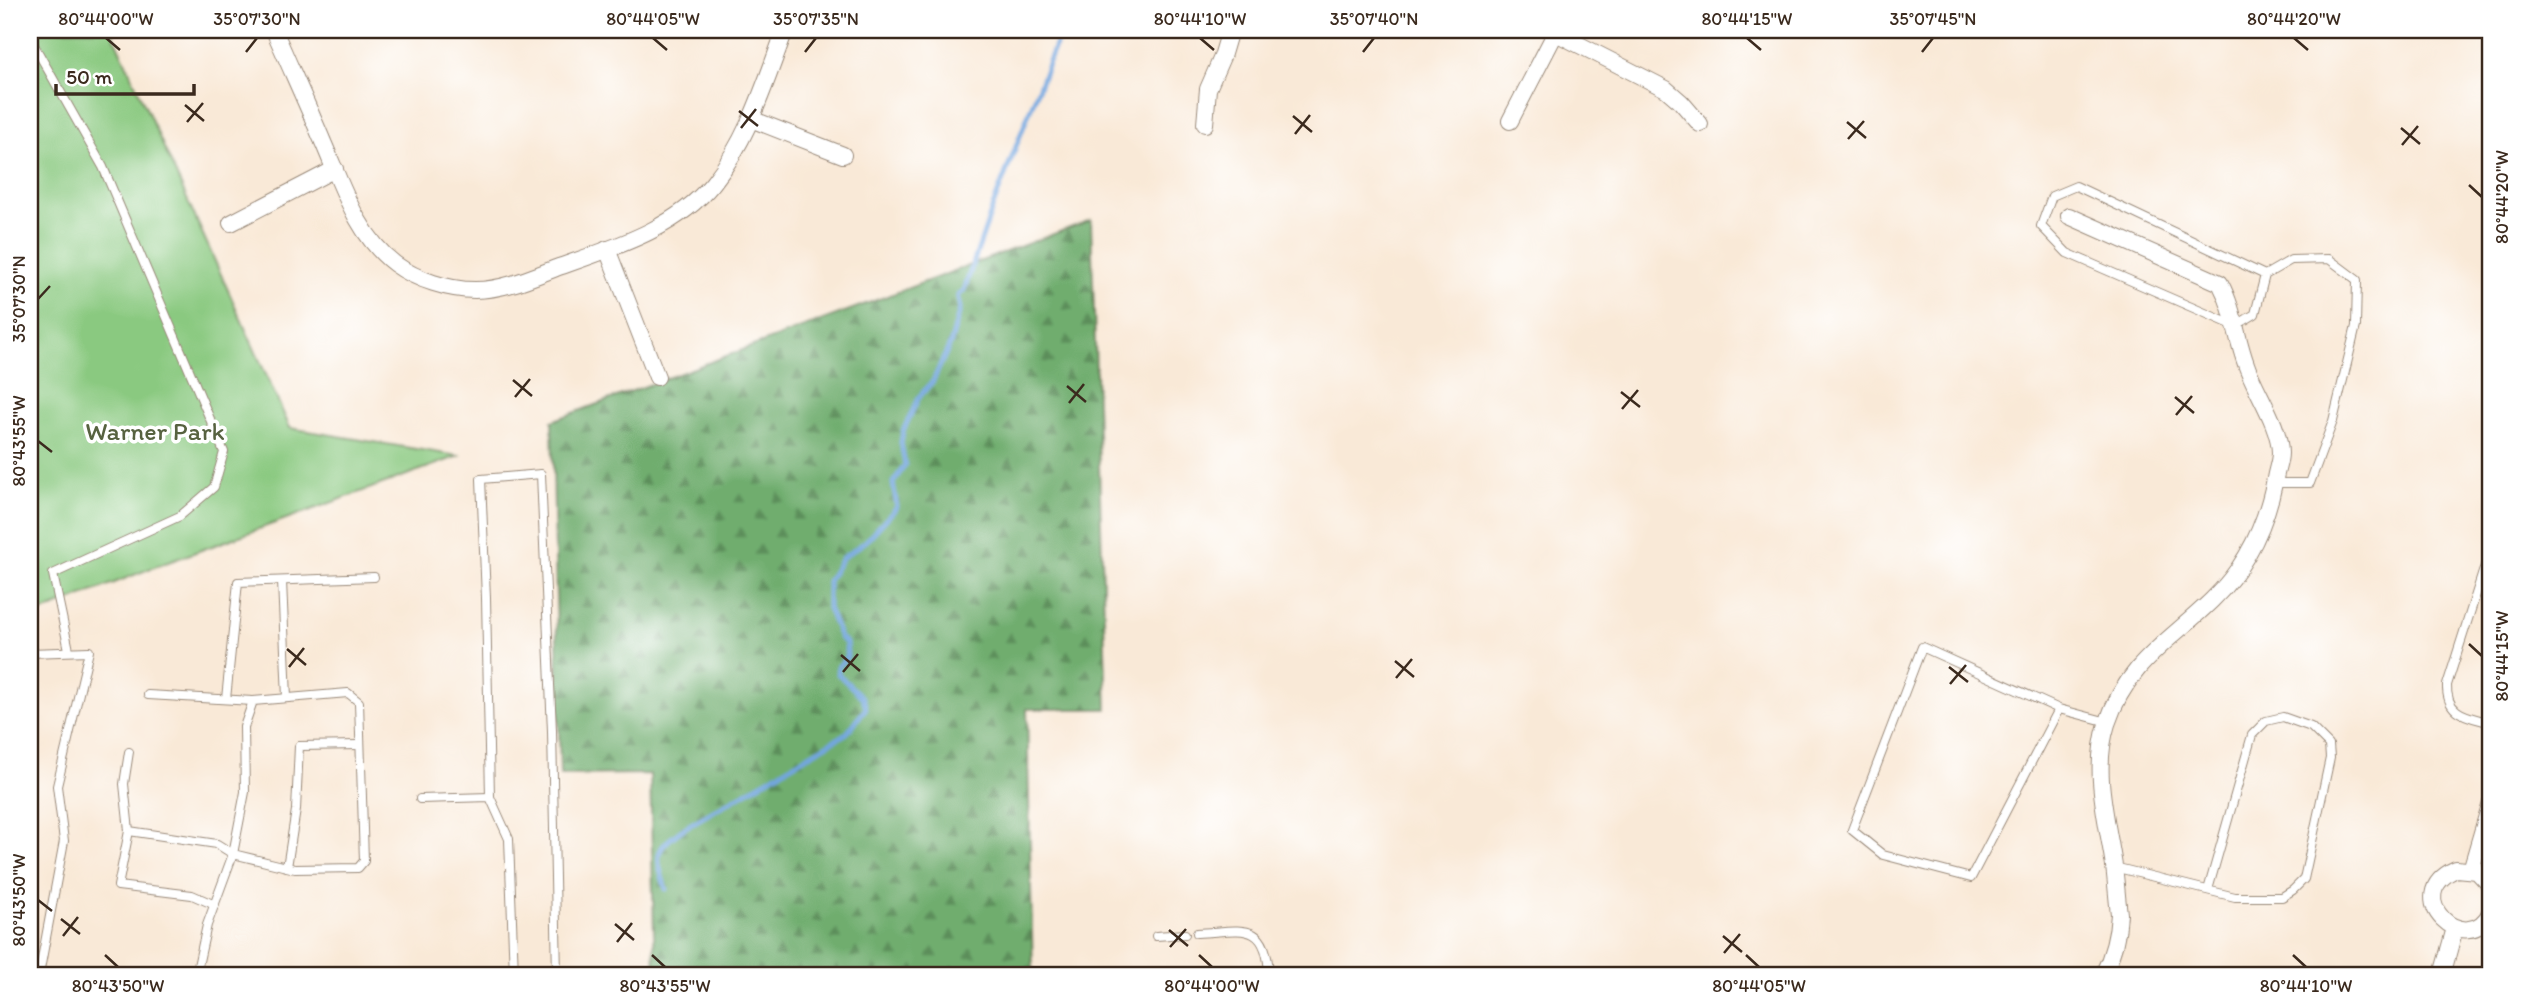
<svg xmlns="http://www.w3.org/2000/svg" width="2521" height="1005" font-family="Itim,sans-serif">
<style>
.forest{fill:url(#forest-firs);stroke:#556c46;stroke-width:2}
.park{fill:#8ac980;stroke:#627a4f;stroke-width:2}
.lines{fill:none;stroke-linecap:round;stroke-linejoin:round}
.stream{stroke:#72a6de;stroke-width:5}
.lane-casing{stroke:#9a8a7a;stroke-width:10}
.street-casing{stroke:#9a8a7a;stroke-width:18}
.lane{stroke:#fff;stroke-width:8}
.street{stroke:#fff;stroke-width:16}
.ticks{fill:none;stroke:#3b2a1e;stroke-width:2.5}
.labels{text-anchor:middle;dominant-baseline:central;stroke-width:7;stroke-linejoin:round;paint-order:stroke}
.park-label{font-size:26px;fill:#576240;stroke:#fff}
.neatline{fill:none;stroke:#3b2a1e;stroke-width:2.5}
.ticks-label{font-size:18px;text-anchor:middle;fill:#3b2a1e}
</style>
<defs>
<pattern id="forest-firs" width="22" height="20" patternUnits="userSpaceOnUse" patternTransform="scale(1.75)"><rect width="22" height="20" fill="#6fad6e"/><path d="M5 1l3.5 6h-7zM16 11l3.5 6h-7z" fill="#5c8d5a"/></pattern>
</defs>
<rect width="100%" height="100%" fill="#fff"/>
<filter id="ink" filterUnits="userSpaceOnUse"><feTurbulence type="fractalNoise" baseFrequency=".0143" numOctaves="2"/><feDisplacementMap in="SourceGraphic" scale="14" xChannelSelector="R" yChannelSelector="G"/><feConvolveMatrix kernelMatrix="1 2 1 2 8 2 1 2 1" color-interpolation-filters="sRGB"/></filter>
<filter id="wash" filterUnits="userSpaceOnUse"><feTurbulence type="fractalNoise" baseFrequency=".00686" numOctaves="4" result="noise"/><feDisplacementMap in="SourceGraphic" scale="28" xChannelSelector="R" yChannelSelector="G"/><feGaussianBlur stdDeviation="1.57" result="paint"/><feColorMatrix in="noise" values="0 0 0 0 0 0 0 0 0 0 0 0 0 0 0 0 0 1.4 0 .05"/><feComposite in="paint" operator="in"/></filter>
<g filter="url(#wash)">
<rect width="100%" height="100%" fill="#f9e9d7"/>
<polygon class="forest" points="1091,220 1107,709 1027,709 1033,975 655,975 650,774 560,775 552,421"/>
<polygon class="park" points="30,30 111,30 290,428 459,456 149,569 30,617"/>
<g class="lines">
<path class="stream" d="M666,889C654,852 654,850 686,827L847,733L866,708L863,698L838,674V667L847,657L846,643L840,638L828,608V581L842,558L865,542L897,507L893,483L905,465L901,443L903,431L919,397L933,381L951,342L960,309L958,296L964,290L993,206L1061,30"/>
</g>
</g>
<g filter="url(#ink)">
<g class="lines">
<defs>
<g id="lane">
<polyline points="30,38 103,167 224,452 214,487 180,516 53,574 69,650"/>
<polyline points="2265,275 2076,186 2052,196 2041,226 2067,253 2235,326 2255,314 2265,275 2291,260 2329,259 2357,280 2356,326 2333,421 2310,483 2274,483"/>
<path d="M2491,547L2447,685C2446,715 2467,716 2491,723"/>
<polyline points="282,581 287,698"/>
<polyline points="30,653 89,651 57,786 64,841 39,975"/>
<polyline points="148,695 253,701"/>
<polyline points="226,699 238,582 374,577"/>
<polyline points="2059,709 1971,878 1883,855 1852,830 1922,647 2059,709 2108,722"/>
<polyline points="129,752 124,784 129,831 118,886 192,895 215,905"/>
<polyline points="490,797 486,598 481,479 541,474 552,731 557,975"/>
<polyline points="420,799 490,797 509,839 514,975"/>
<polyline points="129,831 217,844 233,854 295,869 358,868 364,861 359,702 348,693 253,701 244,727 245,792 233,854 207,925 196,975"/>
<polyline points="287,867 296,810 299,746 360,745"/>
<polyline points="2114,867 2235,897 2282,897 2293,890 2304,879 2330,758 2329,745 2311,727 2283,717 2266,721 2252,735 2208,890"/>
<path d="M1197,933C1241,931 1267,919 1269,975"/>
<polyline points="1156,936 1185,934"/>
<polyline points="1430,974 1430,975"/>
</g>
<g id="street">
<path d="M274,30C290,67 307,104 323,142C341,183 357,236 395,264C417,280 449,290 475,290C503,290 530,278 556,268C612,248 675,230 713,183C749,138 765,83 785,30"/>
<polyline points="1556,33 1666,89 1681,102 1700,124"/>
<polyline points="751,119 843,155"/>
<polyline points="1510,121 1557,30"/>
<polyline points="1205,124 1208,89 1222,57 1230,30"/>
<path d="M2069,216L2220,283C2234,309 2236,337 2246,364C2255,391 2280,425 2280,453C2280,462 2276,471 2275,479C2266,525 2246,567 2212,600C2169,642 2127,663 2107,724C2092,771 2107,819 2114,866C2116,882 2117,898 2119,914C2118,936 2113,955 2103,975"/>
<polyline points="231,223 335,169"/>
<polyline points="607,249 657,377"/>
<polyline points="2471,870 2491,802"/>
<path d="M2491,886L2477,871L2456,869C2397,896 2468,961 2491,911"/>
<polyline points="2442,975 2455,928"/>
</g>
</defs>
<use href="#lane" class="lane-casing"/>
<use href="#street" class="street-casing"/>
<use href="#lane" class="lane"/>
<use href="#street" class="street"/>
</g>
</g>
<path class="ticks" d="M106,38L120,50M653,38L667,50M1200,38L1214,50M1747,38L1761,50M2294,38L2308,50M246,52L257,38M805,52L816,38M1363,52L1374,38M1922,52L1933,38M185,105L204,121M739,111L758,126M1293,116L1312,132M187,122L203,103M1847,122L1866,138M741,128L756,109M2401,128L2420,144M1295,134L1310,115M1848,139L1864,121M2402,145L2418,126M2469,185L2482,197M38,299L50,286M513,380L532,396M1067,386L1086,402M1621,392L1640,407M515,397L530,379M2175,397L2194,413M1069,403L1084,384M1622,409L1638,390M2176,415L2192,396M38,441L52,452M2469,644L2482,656M287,649L306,665M841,655L860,671M1395,661L1414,677M289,667L304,648M1949,667L1968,682M843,672L858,654M1396,678L1412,659M1950,684L1966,665M38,900L52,911M61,919L80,934M615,924L634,940M1169,930L1188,946M63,936L78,917M1723,936L1742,952M617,942L632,923M1170,947L1186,929M1724,953L1740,934M105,955L118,967M652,955L665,967M1199,955L1212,967M1746,955L1759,967M2293,955L2306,967"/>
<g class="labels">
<g class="park-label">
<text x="155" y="431">Warner Park</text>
</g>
</g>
<rect width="2521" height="1005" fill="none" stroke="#fff" stroke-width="77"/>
<path d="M56 84v10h138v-10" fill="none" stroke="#3b2a1e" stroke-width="3.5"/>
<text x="66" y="84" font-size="21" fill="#3b2a1e" stroke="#ffffff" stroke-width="5" paint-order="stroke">50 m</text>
<rect x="38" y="38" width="2444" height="929" class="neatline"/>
<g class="ticks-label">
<text x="106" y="25">80°44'00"W</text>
<text x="257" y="25">35°07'30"N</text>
<text x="653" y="25">80°44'05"W</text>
<text x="816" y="25">35°07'35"N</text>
<text x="1200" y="25">80°44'10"W</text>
<text x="1374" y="25">35°07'40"N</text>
<text x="1747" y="25">80°44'15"W</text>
<text x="1933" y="25">35°07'45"N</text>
<text x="2294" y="25">80°44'20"W</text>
<text transform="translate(2502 197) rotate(-90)" y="6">80°44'20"W</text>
<text transform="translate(19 299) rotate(-90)" y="6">35°07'30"N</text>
<text transform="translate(19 441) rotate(-90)" y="6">80°43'55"W</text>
<text transform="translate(2502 656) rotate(-90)" y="6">80°44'15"W</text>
<text transform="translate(19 900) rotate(-90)" y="6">80°43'50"W</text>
<text x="118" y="992">80°43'50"W</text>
<text x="665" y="992">80°43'55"W</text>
<text x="1212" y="992">80°44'00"W</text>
<text x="1759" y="992">80°44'05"W</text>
<text x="2306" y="992">80°44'10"W</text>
</g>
</svg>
